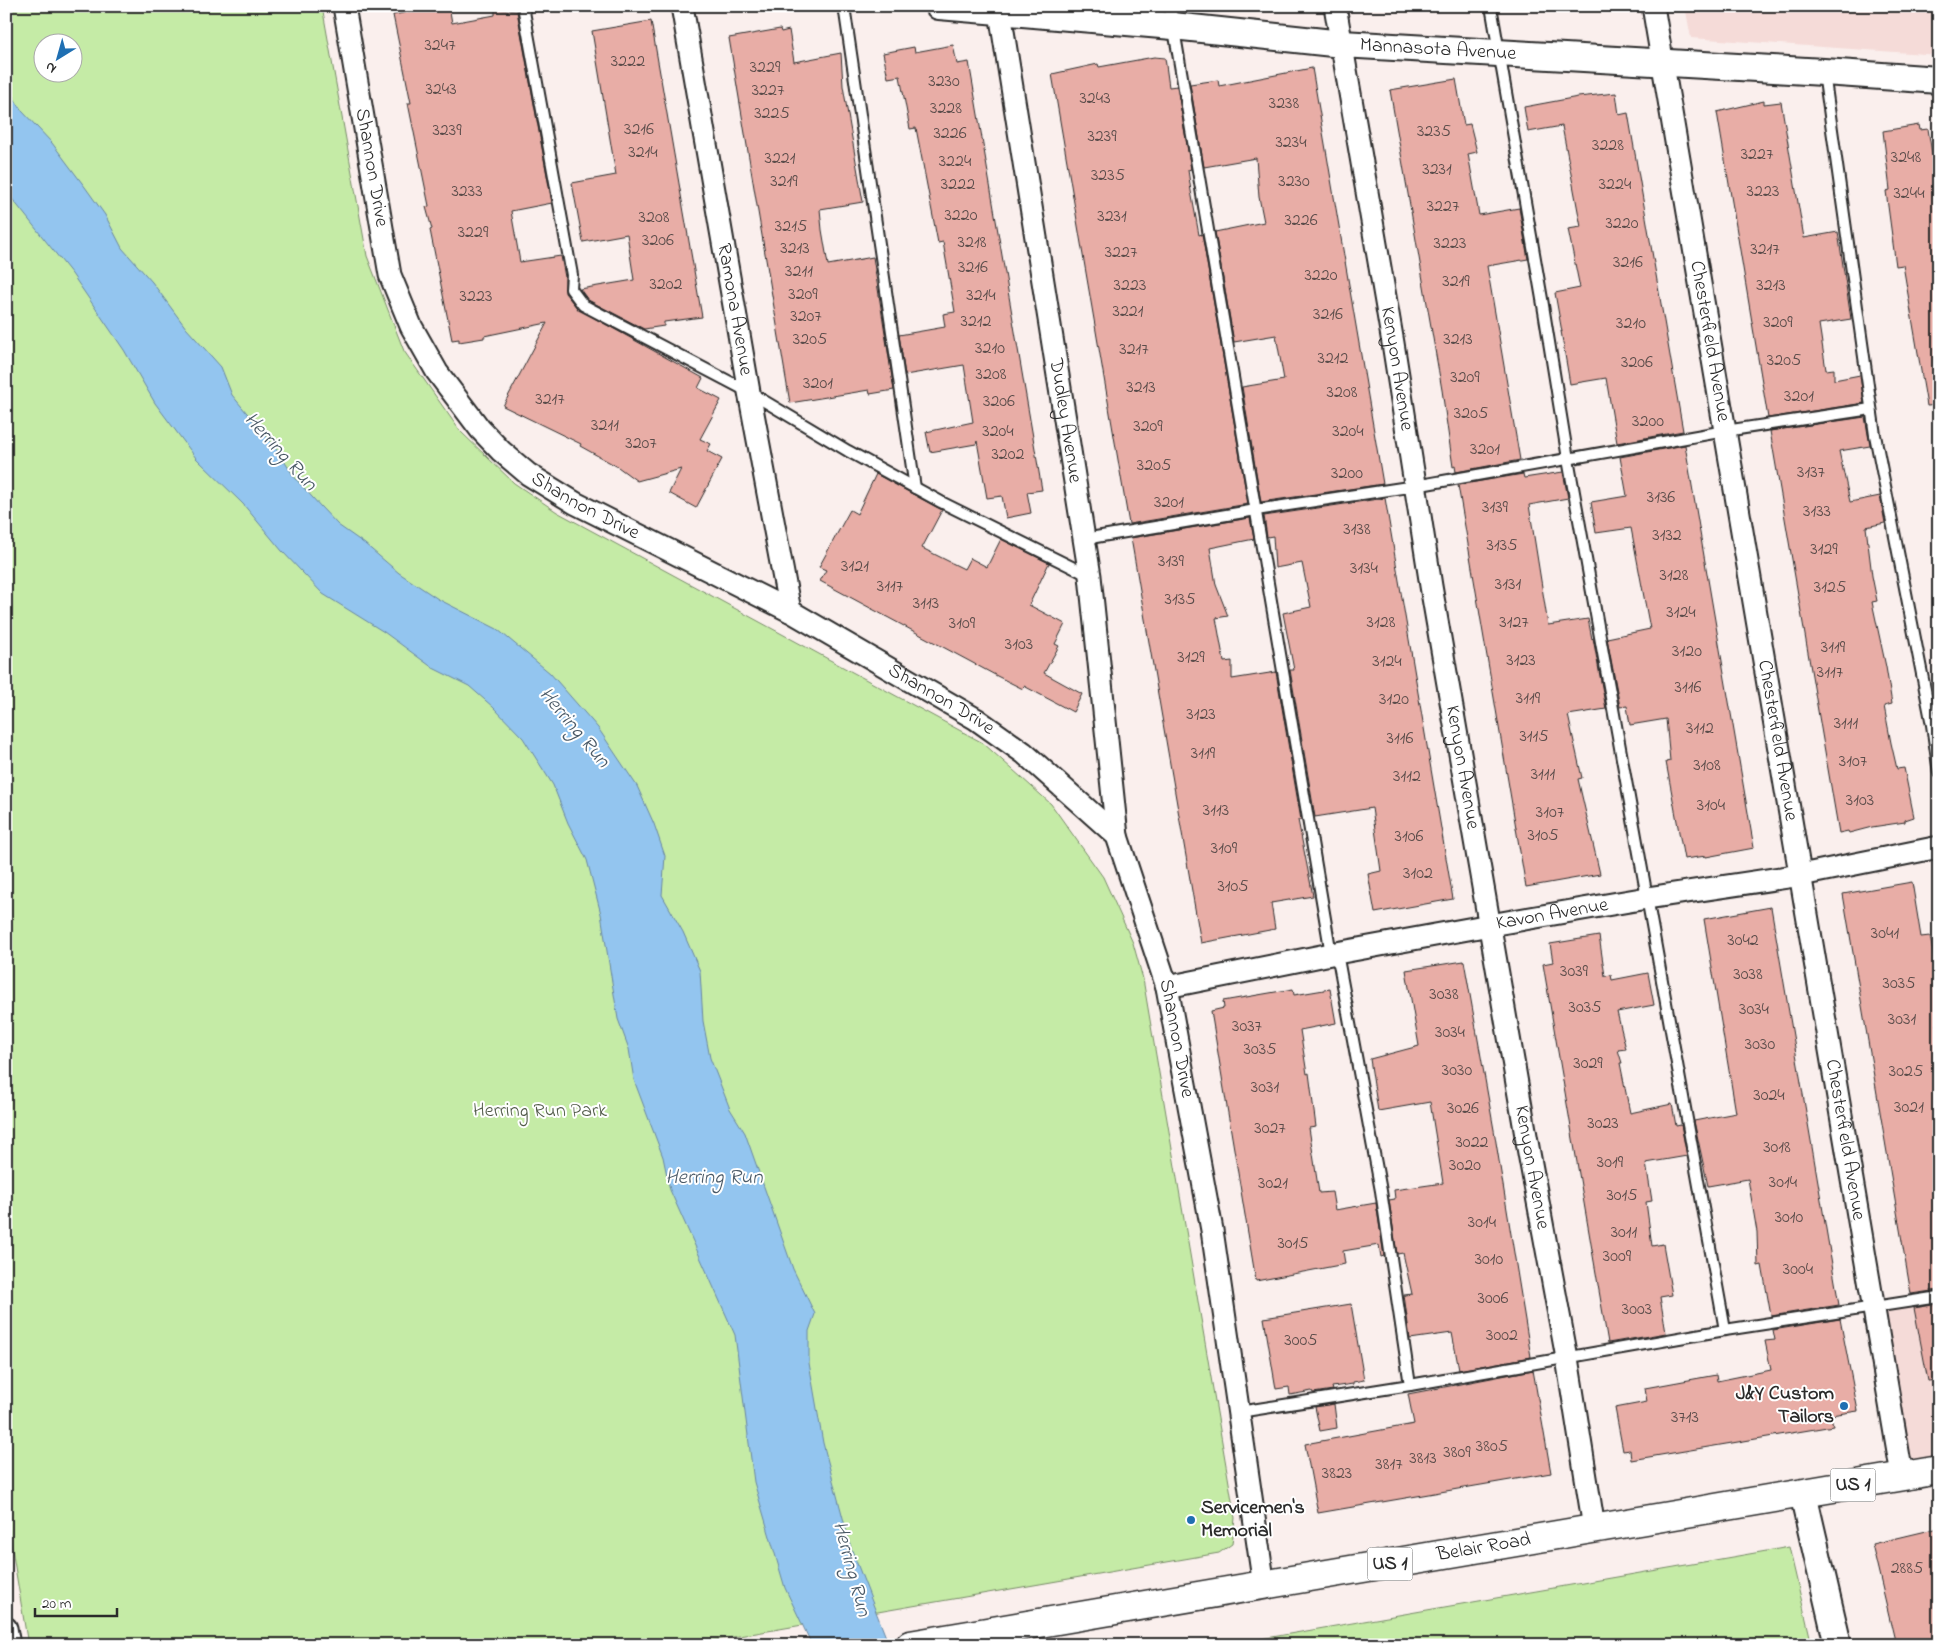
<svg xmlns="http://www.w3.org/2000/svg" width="1945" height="1651" font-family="'Indie Flower',sans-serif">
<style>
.built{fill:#f5dbd8}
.green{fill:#c5eba6;stroke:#788b68;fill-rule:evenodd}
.water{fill:#93c5ef;stroke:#6987a1}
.building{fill:#e8ada6;stroke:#2b2b2b}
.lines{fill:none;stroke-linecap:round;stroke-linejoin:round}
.service-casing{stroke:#2b2b2b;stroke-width:14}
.minor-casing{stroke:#2b2b2b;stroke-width:25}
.tertiary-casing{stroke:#2b2b2b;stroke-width:30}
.primary-casing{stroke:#2b2b2b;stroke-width:31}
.service{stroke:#fff;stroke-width:10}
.minor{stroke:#fff;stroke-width:21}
.tertiary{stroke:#fff;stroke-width:26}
.primary{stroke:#fff;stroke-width:28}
.poi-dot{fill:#1f6fb2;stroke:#fff;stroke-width:2}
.labels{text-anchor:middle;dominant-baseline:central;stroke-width:4;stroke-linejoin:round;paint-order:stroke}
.number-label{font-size:18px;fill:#5a4c4a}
.shield{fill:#fff;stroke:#6b6b6b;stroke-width:1}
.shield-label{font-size:19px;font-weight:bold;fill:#2b2b2b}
.street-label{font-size:20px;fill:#2b2b2b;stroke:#fff}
.park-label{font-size:20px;fill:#525b4a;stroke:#fff}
.poi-label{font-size:20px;font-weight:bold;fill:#2b2b2b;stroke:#fff;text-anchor:end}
.water-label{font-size:21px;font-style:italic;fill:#4a5966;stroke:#fff}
</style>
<rect width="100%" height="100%" fill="#faefed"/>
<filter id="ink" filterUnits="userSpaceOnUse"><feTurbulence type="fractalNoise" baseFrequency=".02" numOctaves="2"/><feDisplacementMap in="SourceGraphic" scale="10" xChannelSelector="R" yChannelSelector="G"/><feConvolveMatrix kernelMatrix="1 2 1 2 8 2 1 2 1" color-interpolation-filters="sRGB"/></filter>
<g filter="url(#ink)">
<g class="built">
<polygon points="1685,6 1939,6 1939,55 1691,38"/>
<polygon points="1939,1296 1939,1464 1902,1471 1878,1306"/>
</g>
<g class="green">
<path d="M6,6H322L367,256L404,351L460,431L514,483L557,512L983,743L1051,804L1103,877L1133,943L1143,979L1235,1518L1232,1544L1219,1553L687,1645H28L6,1513ZM42,42H72V72H42Z"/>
<polygon points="1789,1547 1812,1645 1226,1645 1778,1549"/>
</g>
<polygon class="water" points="6,85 22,111 52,143 85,187 105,215 122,248 152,282 186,328 221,367 232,395 275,447 295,478 321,507 338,525 365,544 399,573 438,599 497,629 550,673 598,728 637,786 654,824 665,856 662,895 683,932 700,971 703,1021 710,1058 730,1109 745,1133 793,1269 815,1314 809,1331 809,1363 823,1443 851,1548 889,1645 812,1645 785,1588 754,1482 735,1335 670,1190 663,1157 634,1080 629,1049 618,1019 601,914 587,860 568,823 553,785 523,738 493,707 469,686 433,668 384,632 323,594 282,551 243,504 196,458 155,403 124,350 72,274 6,191"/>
<g class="building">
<polygon points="440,6 449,6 452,23 495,15 495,9 517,11 552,203 511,211 520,262 561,256 565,277 565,293 578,309 703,378 698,388 721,400 700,439 711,444 707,451 722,459 696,508 669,493 681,469 637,481 618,467 580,446 581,444 503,406 547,323 484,336 484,338 459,342 459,339 452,340 430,230 432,229 426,207 429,206 408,103 411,103 393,15"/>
<polygon points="651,21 702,317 664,322 664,326 644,329 588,300 580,289 634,280 627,234 583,242 572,183 616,175 592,31"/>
<polygon points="780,29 781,32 789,30 794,62 841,53 843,86 863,202 820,209 822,230 828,265 873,257 894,390 870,394 869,390 790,403 729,38"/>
<polygon points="953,45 957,64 969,62 1042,490 1027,492 1031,513 1006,518 1002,496 987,498 977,441 976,444 930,452 926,432 973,422 964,365 905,375 899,335 945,327 943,314 955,312 943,242 938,243 916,128 910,129 900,76 888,78 883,53 914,47 915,52"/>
<polygon points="1154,57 1165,58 1169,87 1177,86 1191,169 1188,170 1191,191 1199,235 1202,234 1248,504 1129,524 1052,74 1098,64 1099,67"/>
<polygon points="1312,68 1383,484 1261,502 1242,387 1284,380 1276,335 1234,342 1215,232 1264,222 1259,197 1256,158 1204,167 1190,84 1218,80 1219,86"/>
<polygon points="1456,79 1464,125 1470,124 1477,152 1468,154 1479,215 1519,208 1528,259 1487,266 1520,460 1456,472 1455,466 1453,467 1442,390 1390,90"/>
<polygon points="1616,93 1619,115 1628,113 1683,431 1617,443 1606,378 1570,384 1561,331 1562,332 1555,293 1580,288 1568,229 1581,227 1562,126 1528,132 1524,107 1578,97"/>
<polygon points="1764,101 1764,104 1781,102 1804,238 1838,232 1851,319 1819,324 1826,370 1834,369 1834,380 1860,375 1864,403 1768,418 1717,112"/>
<polygon points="1919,125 1920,130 1928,129 1939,196 1939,405 1927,406 1903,265 1896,266 1886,191 1890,190 1883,131"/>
<polygon points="1865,417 1870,446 1839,451 1850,502 1880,496 1885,523 1866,527 1872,576 1877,601 1872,602 1886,667 1892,704 1884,706 1891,743 1897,769 1904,768 1914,817 1905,820 1905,822 1872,827 1849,833 1848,831 1839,833 1770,431"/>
<polygon points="1685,445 1754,848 1706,857 1706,856 1684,859 1666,762 1670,761 1666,719 1630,725 1627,706 1620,707 1607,638 1650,629 1631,528 1596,533 1591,502 1627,496 1620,457"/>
<polygon points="1563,472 1568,498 1529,505 1548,625 1588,619 1592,639 1593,638 1606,709 1568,715 1582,778 1578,779 1600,874 1526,887 1458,485 1523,474 1524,478"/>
<polygon points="876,474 942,510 922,548 964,569 970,558 987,567 1001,539 1049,563 1029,605 1065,624 1055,644 1059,646 1044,673 1082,694 1073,712 1024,686 1023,689 997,676 820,581 826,570 819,567 850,510 857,514"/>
<polygon points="1385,498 1453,899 1375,913 1368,874 1381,871 1372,808 1315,817 1290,670 1294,670 1283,613 1311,607 1302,563 1275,568 1273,536 1267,537 1264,516"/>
<polygon points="1250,518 1254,539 1210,548 1216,585 1228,616 1216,618 1224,662 1232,661 1232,679 1276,672 1301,820 1298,820 1313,896 1271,903 1275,929 1201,943 1131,538"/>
<polygon points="1912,882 1921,937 1930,936 1939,986 1939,1023 1936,1024 1939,1040 1939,1290 1911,1294 1843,894"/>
<polygon points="1771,907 1839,1305 1771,1316 1762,1265 1758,1266 1757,1232 1748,1179 1708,1186 1694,1121 1736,1113 1704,919"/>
<polygon points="1599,936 1605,976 1611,975 1612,980 1648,973 1654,1005 1617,1012 1626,1049 1618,1050 1622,1063 1620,1063 1630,1113 1672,1104 1676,1126 1681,1125 1687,1156 1646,1163 1652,1201 1646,1202 1652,1246 1663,1244 1672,1295 1660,1297 1666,1333 1608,1343 1543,964 1553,962 1550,944"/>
<polygon points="1464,961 1494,1130 1531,1357 1459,1370 1452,1333 1410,1339 1404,1295 1412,1294 1403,1253 1397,1254 1389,1200 1395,1199 1394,1190 1443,1183 1430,1102 1378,1111 1370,1059 1419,1046 1406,970"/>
<polygon points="1293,989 1294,995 1330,989 1336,1023 1300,1030 1307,1074 1309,1073 1316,1127 1309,1128 1319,1193 1332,1192 1335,1210 1376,1203 1384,1256 1381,1257 1379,1245 1343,1251 1345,1264 1256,1281 1211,1011 1224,1008 1223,1001"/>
<polygon points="1351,1304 1364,1380 1353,1382 1353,1384 1332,1387 1333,1390 1313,1393 1312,1391 1290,1395 1289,1387 1276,1389 1264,1318"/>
<polygon points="1939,1304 1939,1380 1928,1381 1914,1308"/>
<polygon points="1840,1319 1858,1411 1831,1415 1833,1426 1631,1460 1630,1450 1623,1451 1615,1408 1647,1402 1645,1388 1716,1375 1717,1381 1771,1370 1765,1341 1775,1340 1773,1330"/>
<polygon points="1533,1370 1551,1473 1318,1513 1305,1444 1414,1424 1408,1394"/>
<polygon points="1334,1404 1337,1428 1320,1431 1315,1407"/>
<polygon points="1939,1528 1939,1645 1896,1645 1872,1544"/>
</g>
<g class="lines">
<defs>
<g id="service">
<polyline points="523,6 572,275 571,289 583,305 749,392 848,451 941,502 1090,576"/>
<polyline points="844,6 915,488"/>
<polyline points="1170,6 1331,954 1339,964 1381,1191 1410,1385 1239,1412"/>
<polyline points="1491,6 1542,299 1568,459 1725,1330"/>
<polyline points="1824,73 1875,435 1932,725 1939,773"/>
<polyline points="1084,539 1256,510 1415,486 1725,431 1871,409"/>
<polyline points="1410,1385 1725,1330 1939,1297"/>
</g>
<g id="minor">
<path id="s1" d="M344,6L390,275L411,326L437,372L480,429L501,451L528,474L575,503L790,611L976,719L1024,753L1117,836L1167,987L1212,1230L1264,1586"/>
<path id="s2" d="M682,6L749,392L790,611"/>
<path id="s3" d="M999,6L1090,576L1117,836"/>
<path id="s4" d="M1335,6L1393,343L1431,586L1529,1153L1567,1358L1594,1528"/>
<path id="s5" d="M1653,6L1902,1475"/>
<path id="s6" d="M1167,987L1331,954L1490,925L1647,898L1801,875L1939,847"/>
<polyline points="6,1628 9,1645"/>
</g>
<g id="tertiary">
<path id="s7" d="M939,6L1173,26L1342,44L1824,72L1939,80"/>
<polyline points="1803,1494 1838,1645"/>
</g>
<g id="primary">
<path id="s8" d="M910,1645L1939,1470"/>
</g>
</defs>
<use href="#service" class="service-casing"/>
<use href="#minor" class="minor-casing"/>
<use href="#tertiary" class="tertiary-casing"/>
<use href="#primary" class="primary-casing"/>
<use href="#service" class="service"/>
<use href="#minor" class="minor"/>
<use href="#tertiary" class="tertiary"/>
<use href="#primary" class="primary"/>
</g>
</g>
<g class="poi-dot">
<circle cx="1844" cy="1406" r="5"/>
<circle cx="1191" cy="1520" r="5"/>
</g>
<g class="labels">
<g class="number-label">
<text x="440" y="46">3247</text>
<text x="628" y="62">3222</text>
<text x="765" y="68">3229</text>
<text x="944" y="82">3230</text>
<text x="441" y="90">3243</text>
<text x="768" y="91">3227</text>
<text x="1095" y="99">3243</text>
<text x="1284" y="104">3238</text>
<text x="946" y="109">3228</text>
<text x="772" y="114">3225</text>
<text x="639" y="130">3216</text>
<text x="447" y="131">3239</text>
<text x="1434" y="132">3235</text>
<text x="950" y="134">3226</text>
<text x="1102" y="137">3239</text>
<text x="1291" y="143">3234</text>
<text x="1608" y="146">3228</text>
<text x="643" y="153">3214</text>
<text x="1757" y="155">3227</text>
<text x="1906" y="158">3248</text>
<text x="780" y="159">3221</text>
<text x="955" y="162">3224</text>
<text x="1437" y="170">3231</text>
<text x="1108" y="176">3235</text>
<text x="784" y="182">3219</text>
<text x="1294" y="182">3230</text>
<text x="958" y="185">3222</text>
<text x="1615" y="185">3224</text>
<text x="467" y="192">3233</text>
<text x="1763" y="192">3223</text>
<text x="1909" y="194">3244</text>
<text x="1443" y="207">3227</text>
<text x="961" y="216">3220</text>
<text x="1112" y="217">3231</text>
<text x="654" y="218">3208</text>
<text x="1301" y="221">3226</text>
<text x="1622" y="224">3220</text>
<text x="791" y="227">3215</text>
<text x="473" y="233">3229</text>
<text x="658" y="241">3206</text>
<text x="972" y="243">3218</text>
<text x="1450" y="244">3223</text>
<text x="795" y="249">3213</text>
<text x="1765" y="250">3217</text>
<text x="1121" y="253">3227</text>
<text x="1628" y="263">3216</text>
<text x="973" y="268">3216</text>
<text x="799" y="272">3211</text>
<text x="1321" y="276">3220</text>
<text x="1456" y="282">3219</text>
<text x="666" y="285">3202</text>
<text x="1130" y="286">3223</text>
<text x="1771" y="286">3213</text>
<text x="803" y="295">3209</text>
<text x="981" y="296">3214</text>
<text x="476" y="297">3223</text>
<text x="1128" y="312">3221</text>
<text x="1328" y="315">3216</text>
<text x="806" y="317">3207</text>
<text x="976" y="322">3212</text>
<text x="1778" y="323">3209</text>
<text x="1631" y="324">3210</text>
<text x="810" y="340">3205</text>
<text x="1458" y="340">3213</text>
<text x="990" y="349">3210</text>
<text x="1134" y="350">3217</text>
<text x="1333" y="359">3212</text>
<text x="1784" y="361">3205</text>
<text x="1637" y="363">3206</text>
<text x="991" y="375">3208</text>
<text x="1465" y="378">3209</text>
<text x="818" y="384">3201</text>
<text x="1141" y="388">3213</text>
<text x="1342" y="393">3208</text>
<text x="1799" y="397">3201</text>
<text x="550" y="400">3217</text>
<text x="999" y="402">3206</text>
<text x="1471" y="414">3205</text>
<text x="1648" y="422">3200</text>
<text x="605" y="426">3211</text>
<text x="1148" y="427">3209</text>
<text x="998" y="432">3204</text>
<text x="1348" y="432">3204</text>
<text x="641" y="444">3207</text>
<text x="1485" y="450">3201</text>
<text x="1008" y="455">3202</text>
<text x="1154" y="466">3205</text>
<text x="1811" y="473">3137</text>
<text x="1347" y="474">3200</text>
<text x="1661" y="498">3136</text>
<text x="1169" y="503">3201</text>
<text x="1495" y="508">3139</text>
<text x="1817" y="512">3133</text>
<text x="1357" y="530">3138</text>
<text x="1667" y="536">3132</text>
<text x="1502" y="546">3135</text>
<text x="1824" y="550">3129</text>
<text x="1171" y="562">3139</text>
<text x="855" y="567">3121</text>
<text x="1364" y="569">3134</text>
<text x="1674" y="576">3128</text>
<text x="1508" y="585">3131</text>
<text x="890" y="587">3117</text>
<text x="1830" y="588">3125</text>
<text x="1180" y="600">3135</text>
<text x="926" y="604">3113</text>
<text x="1681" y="613">3124</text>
<text x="1381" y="623">3128</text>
<text x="1514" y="623">3127</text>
<text x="962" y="624">3109</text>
<text x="1019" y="645">3103</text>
<text x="1833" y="648">3119</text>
<text x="1687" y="652">3120</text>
<text x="1191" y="658">3129</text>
<text x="1521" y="661">3123</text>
<text x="1387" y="662">3124</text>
<text x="1830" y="673">3117</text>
<text x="1688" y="688">3116</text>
<text x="1528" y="699">3119</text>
<text x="1394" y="700">3120</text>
<text x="1201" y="715">3123</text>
<text x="1846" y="724">3111</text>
<text x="1700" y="729">3112</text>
<text x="1534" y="737">3115</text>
<text x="1400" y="739">3116</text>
<text x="1203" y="754">3119</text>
<text x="1853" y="762">3107</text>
<text x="1707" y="766">3108</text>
<text x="1543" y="775">3111</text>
<text x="1407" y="777">3112</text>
<text x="1860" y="801">3103</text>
<text x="1711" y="806">3104</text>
<text x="1216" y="811">3113</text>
<text x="1550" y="813">3107</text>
<text x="1543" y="836">3105</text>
<text x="1409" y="837">3106</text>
<text x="1224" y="849">3109</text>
<text x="1418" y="874">3102</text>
<text x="1233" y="887">3105</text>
<text x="1885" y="934">3041</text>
<text x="1743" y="941">3042</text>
<text x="1574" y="972">3039</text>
<text x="1748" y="975">3038</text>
<text x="1899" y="984">3035</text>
<text x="1444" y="995">3038</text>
<text x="1585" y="1008">3035</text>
<text x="1754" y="1010">3034</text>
<text x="1902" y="1020">3031</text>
<text x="1247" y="1027">3037</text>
<text x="1450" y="1033">3034</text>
<text x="1760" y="1045">3030</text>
<text x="1260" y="1050">3035</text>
<text x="1588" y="1064">3029</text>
<text x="1457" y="1071">3030</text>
<text x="1906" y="1072">3025</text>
<text x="1265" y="1088">3031</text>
<text x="1769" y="1096">3024</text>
<text x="1909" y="1108">3021</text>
<text x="1463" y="1109">3026</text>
<text x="1603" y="1124">3023</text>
<text x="1270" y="1129">3027</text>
<text x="1472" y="1143">3022</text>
<text x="1777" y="1148">3018</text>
<text x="1610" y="1163">3019</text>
<text x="1465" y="1166">3020</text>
<text x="1783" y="1183">3014</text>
<text x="1273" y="1184">3021</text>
<text x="1622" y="1196">3015</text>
<text x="1789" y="1218">3010</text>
<text x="1482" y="1223">3014</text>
<text x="1624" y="1233">3011</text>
<text x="1293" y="1244">3015</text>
<text x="1617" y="1257">3009</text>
<text x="1489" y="1260">3010</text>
<text x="1798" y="1270">3004</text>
<text x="1493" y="1299">3006</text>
<text x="1637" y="1310">3003</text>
<text x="1502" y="1336">3002</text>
<text x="1301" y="1341">3005</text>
<text x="1685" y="1418">3713</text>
<text x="1492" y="1447">3805</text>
<text x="1457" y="1453">3809</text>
<text x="1423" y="1459">3813</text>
<text x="1389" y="1465">3817</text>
<text x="1337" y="1474">3823</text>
<text x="1907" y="1569">2885</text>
</g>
<g class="shield">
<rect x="1830.5" y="1468.5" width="45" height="33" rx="4"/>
<rect x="1367.5" y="1547.5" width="45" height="33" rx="4"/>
</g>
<g class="shield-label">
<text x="1853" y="1485">US 1</text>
<text x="1390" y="1564">US 1</text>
</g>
<g class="street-label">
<text stroke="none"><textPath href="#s7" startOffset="501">Mannasota Avenue</textPath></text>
<text stroke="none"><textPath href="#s1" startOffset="164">Shannon Drive</textPath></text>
<text stroke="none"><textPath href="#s2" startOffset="308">Ramona Avenue</textPath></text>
<text stroke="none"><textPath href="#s5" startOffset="340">Chesterfield Avenue</textPath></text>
<text stroke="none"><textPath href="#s4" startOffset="368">Kenyon Avenue</textPath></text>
<text stroke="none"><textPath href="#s3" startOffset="420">Dudley Avenue</textPath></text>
<text stroke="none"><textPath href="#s1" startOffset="584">Shannon Drive</textPath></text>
<text stroke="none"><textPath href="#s1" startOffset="989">Shannon Drive</textPath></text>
<text stroke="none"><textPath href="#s5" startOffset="745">Chesterfield Avenue</textPath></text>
<text stroke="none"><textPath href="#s4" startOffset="772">Kenyon Avenue</textPath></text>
<text stroke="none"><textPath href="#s6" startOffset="392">Kavon Avenue</textPath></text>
<text stroke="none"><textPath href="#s1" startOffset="1424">Shannon Drive</textPath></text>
<text stroke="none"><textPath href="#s5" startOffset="1150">Chesterfield Avenue</textPath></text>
<text stroke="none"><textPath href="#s4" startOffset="1178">Kenyon Avenue</textPath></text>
<text stroke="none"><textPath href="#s8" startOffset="582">Belair Road</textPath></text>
</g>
<g class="park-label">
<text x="540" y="1111">Herring Run Park</text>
</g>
<g class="poi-label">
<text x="1834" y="1394">J&amp;Y Custom<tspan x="1834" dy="23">Tailors</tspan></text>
<text x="1201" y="1508" text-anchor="start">Servicemen's<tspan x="1201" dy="23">Memorial</tspan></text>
</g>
<g class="water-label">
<text transform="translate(280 452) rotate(48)">Herring Run</text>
<text transform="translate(574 728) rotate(50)">Herring Run</text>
<text x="714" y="1178">Herring Run</text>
<text transform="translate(851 1569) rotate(75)">Herring Run</text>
</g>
</g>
<rect width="1945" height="1651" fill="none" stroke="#fff" stroke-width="25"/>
<rect x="12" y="12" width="1920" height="1626" fill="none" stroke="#2b2b2b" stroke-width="2" filter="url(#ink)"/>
<g transform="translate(58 58) rotate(217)"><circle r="24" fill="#ffffff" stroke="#aaaaaa"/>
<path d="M0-4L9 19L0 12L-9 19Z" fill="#1f6fb2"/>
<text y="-8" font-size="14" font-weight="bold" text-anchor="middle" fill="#2b2b2b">N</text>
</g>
<path d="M35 1608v8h82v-8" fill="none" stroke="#2b2b2b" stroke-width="2.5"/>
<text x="42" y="1608" font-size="15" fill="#2b2b2b" stroke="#ffffff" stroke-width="4" paint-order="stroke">20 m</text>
</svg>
